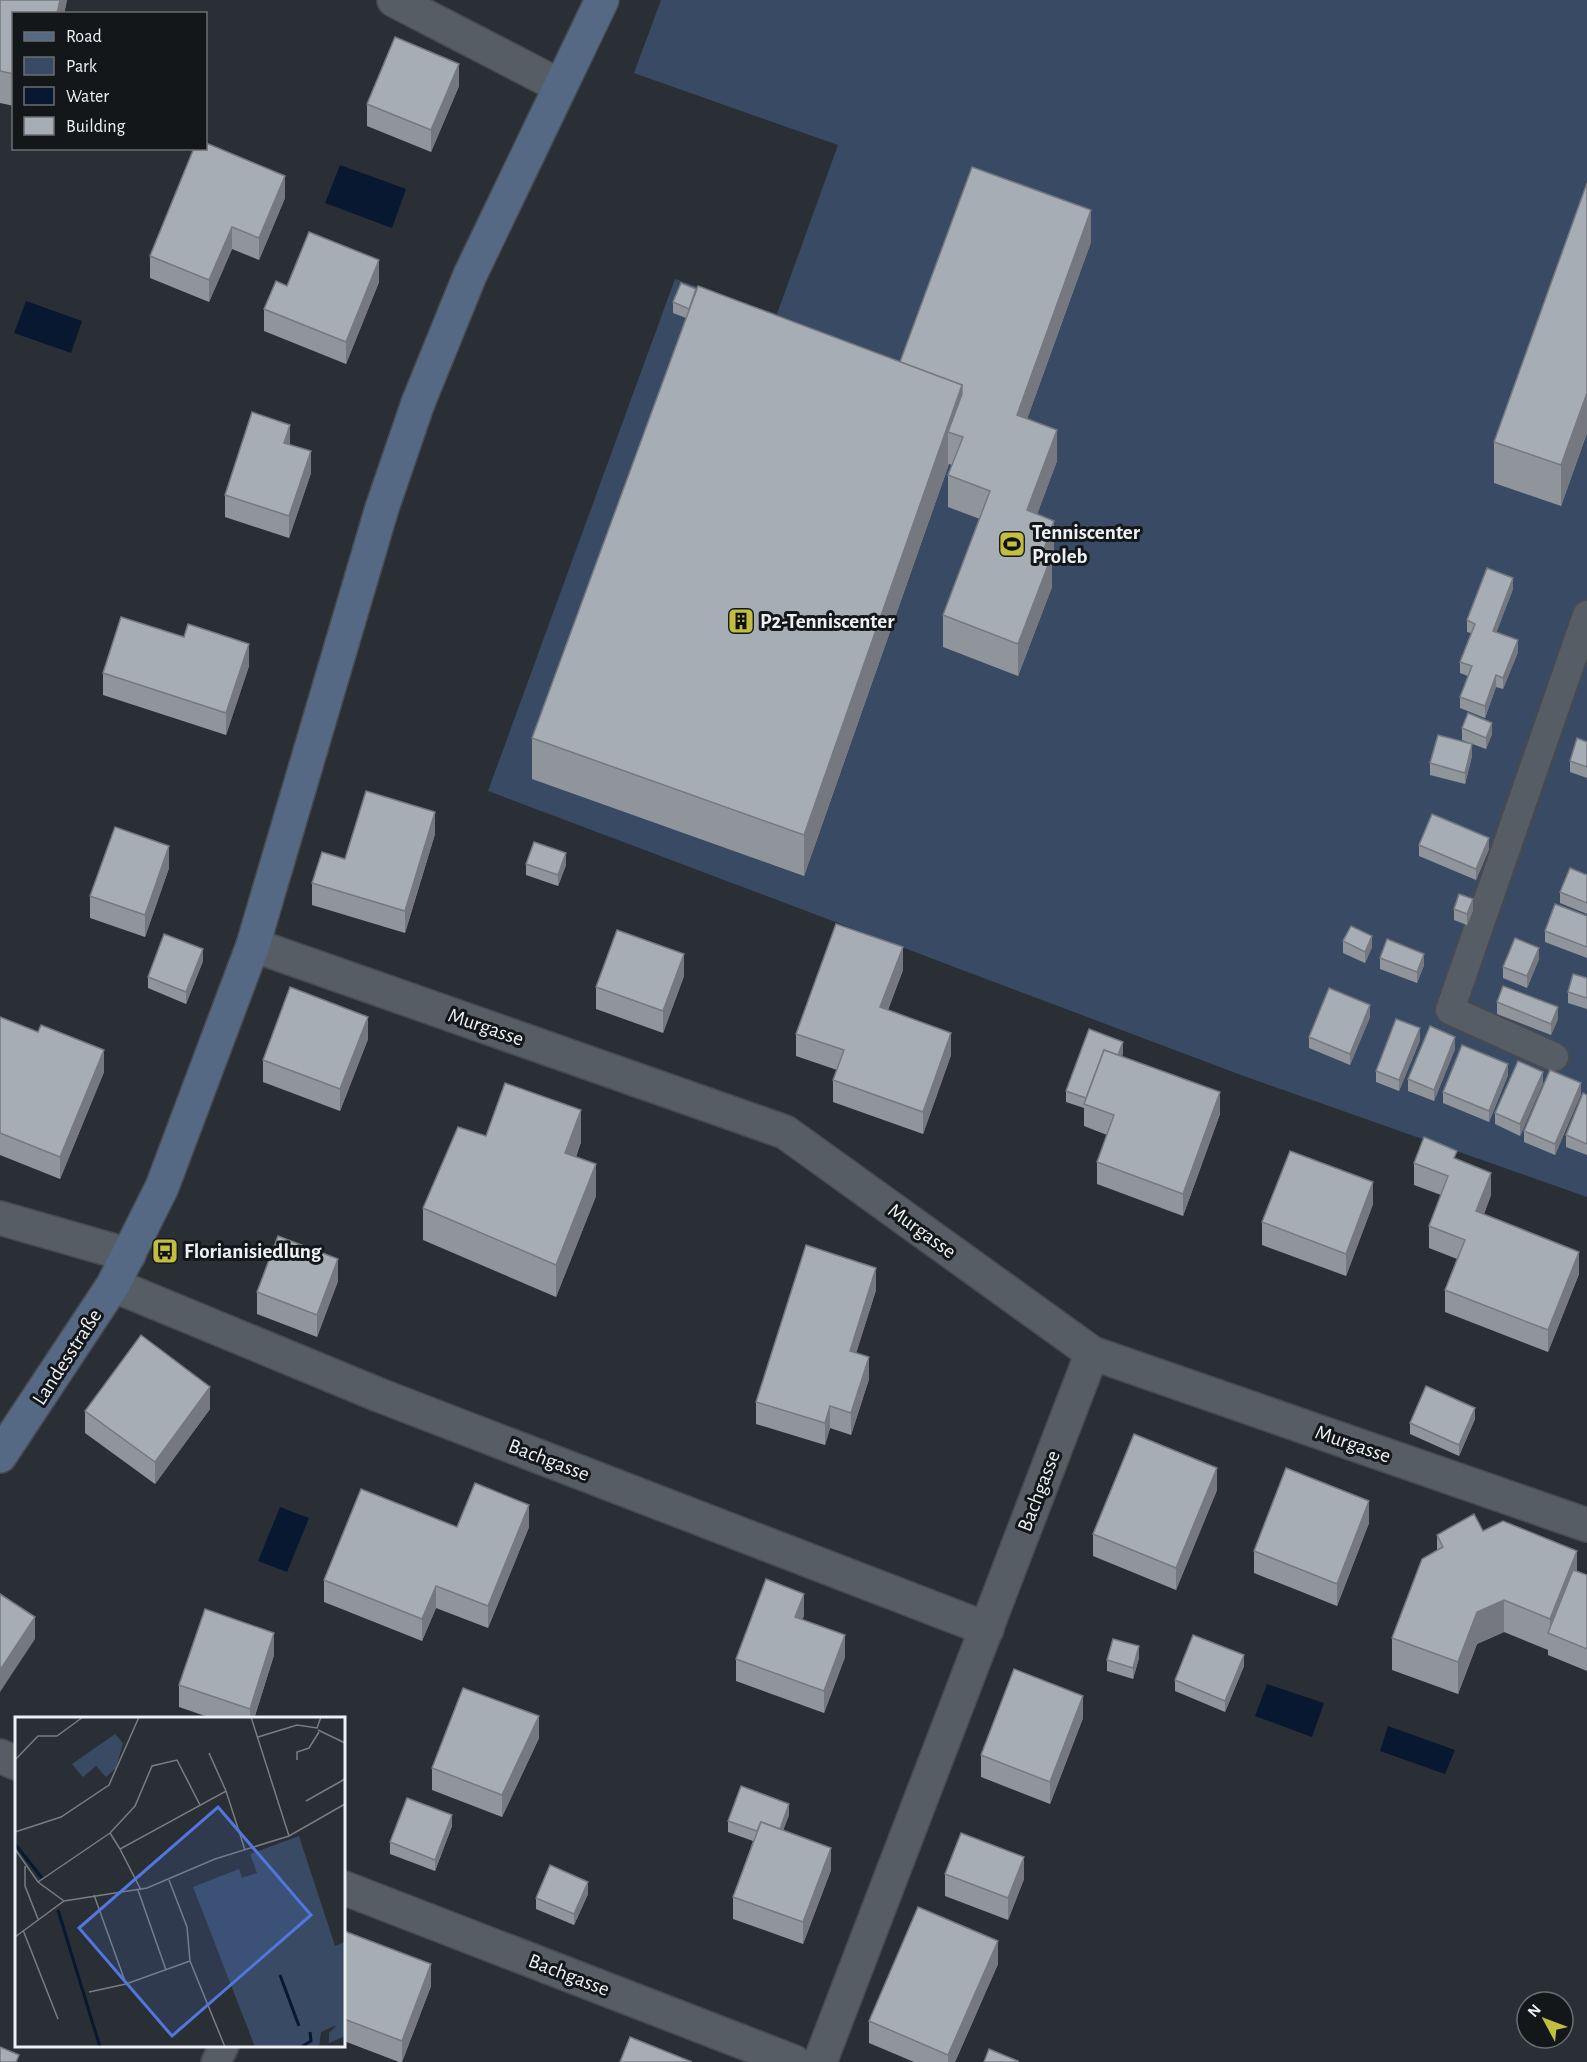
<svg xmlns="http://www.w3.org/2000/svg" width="1587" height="2062" font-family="'Alegreya Sans',sans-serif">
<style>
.green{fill:#394b64}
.water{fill:#081830}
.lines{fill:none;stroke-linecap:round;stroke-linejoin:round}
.lane-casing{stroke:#474b51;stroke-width:32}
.street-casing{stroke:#474b51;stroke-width:36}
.secondary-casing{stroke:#474b51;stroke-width:36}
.lane{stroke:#575d64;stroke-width:28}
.street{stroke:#575d64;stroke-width:33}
.secondary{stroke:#566984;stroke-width:33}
.wall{fill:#90959c}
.shaded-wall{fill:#75797f}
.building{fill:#a7adb5;stroke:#75797f;stroke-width:1.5}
.labels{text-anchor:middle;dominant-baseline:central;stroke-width:6;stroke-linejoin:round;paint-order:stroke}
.poi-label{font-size:21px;font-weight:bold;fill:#edf1f5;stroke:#14171a;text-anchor:start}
.street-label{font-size:21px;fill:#edf1f5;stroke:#14171a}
.inset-river{fill:none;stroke:#081830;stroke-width:3}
.inset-road{fill:none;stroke:#787d82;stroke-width:1.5}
.view{fill:#5177df;fill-opacity:0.15;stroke:#5177df;stroke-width:3}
.inset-edge{fill:none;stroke:#edf1f5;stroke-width:3}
</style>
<rect width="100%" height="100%" fill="#2a2f36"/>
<polygon class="green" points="661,0 1587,0 1587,1197 1241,1075 488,791 675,279 777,314 838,145 634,73"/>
<g class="water">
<polygon points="340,165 406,189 392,228 325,203"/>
<polygon points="26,301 82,321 71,353 14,333"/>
<polygon points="280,1507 309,1518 287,1572 258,1561"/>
<polygon points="1267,1684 1324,1703 1312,1737 1255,1716"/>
<polygon points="1388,1726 1455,1750 1445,1774 1380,1751"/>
</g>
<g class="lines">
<defs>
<g id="lane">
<polyline points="1554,1057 1450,1010 1587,615"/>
<polyline points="216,2062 224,2046"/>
</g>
<g id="street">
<polyline points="394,0 560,86"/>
<polyline points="253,945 785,1132 1092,1353 1587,1525"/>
<polyline points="0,1218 129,1255"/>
<polyline points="113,1285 379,1395 987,1629"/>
<polyline points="0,1756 16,1763"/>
<polyline points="344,1888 794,2062"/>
<polyline points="820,2062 1092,1353"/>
</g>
<polyline id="secondary" points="0,1456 113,1285 162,1187 253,945 382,508 418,403 470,275 602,0"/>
</defs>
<use href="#lane" class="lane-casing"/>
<use href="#street" class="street-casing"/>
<use href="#secondary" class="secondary-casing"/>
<use href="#lane" class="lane"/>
<use href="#street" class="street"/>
<use href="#secondary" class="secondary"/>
</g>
<g class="wall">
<polygon points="0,0 67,0 64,14 14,14 14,106 0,103"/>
<polygon points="459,86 431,152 367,126 367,104"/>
<polygon points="1587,183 1587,433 1561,506 1494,483 1494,442"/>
<polygon points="285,198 259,260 232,249 209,302 150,278 150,256"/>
<polygon points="1091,242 1027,419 1057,461 1037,514 1054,553 1052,560 1052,587 1018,676 943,647 943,615 980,519 948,507 948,475 952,465 949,464 804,876 532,779 532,738 686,318 673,313 673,302 696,289 900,362"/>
<polygon points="379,282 346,364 264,331 264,309 287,286"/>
<polygon points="290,445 311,473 289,538 225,517 225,495"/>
<polygon points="1513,589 1496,632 1518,652 1503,689 1496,687 1485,718 1460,708 1460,697 1468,676 1460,673 1460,662 1471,633 1467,632 1467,620"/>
<polygon points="184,637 249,666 226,735 103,695 103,673"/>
<polygon points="1462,728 1492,734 1486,749 1462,740"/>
<polygon points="1587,742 1587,778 1570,772 1570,761"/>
<polygon points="1472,756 1465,784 1430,775 1430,763"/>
<polygon points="435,834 405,933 312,905 312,883 345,859"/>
<polygon points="1419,845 1489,849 1476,880 1419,856"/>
<polygon points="526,864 566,865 558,886 526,875"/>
<polygon points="169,868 145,937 90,918 90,896"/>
<polygon points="1587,875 1587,914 1560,903 1560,892"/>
<polygon points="1454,909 1473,910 1467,925 1454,920"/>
<polygon points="1587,916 1587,958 1545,942 1545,931"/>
<polygon points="1343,941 1372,947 1365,963 1343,953"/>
<polygon points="1380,958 1424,965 1417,983 1380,969"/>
<polygon points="1539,959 1527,988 1503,978 1503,967"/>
<polygon points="203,961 186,1004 148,988 148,977"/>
<polygon points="903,970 888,1010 951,1055 923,1134 833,1102 833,1080 837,1070 796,1056 796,1034"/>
<polygon points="684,976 663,1033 596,1009 596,987"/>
<polygon points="1587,978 1587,1009 1568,1003 1568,992"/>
<polygon points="1497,1002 1558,1019 1551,1035 1497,1014"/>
<polygon points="0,1017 104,1072 60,1179 0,1155"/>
<polygon points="1370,1017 1350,1065 1309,1048 1309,1037"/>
<polygon points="368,1039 340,1111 263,1082 263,1060"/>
<polygon points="1420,1040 1399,1091 1376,1082 1376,1071"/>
<polygon points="1455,1049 1434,1101 1408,1091 1408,1079"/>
<polygon points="1123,1053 1122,1057 1220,1114 1183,1216 1097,1184 1097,1162 1107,1135 1084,1126 1084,1108 1066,1102 1066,1091"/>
<polygon points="1508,1075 1489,1122 1443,1103 1443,1092"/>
<polygon points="1543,1083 1520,1136 1495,1124 1495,1113"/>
<polygon points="1581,1094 1555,1155 1524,1142 1524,1131"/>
<polygon points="1587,1095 1587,1155 1566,1147 1566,1135"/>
<polygon points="486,1136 581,1142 576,1157 596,1196 556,1297 423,1240 423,1208"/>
<polygon points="1457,1159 1491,1195 1484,1214 1579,1274 1548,1352 1445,1312 1445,1290 1457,1259 1429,1248 1429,1226 1441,1195 1414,1185 1414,1163"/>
<polygon points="1373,1204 1346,1276 1262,1245 1262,1222"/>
<polygon points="338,1281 317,1337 257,1314 257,1292"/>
<polygon points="876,1290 856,1353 869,1379 851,1435 830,1428 825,1445 756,1424 756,1402"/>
<polygon points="210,1409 155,1484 85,1433 85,1411"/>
<polygon points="1475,1419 1459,1456 1410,1434 1410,1423"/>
<polygon points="1217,1490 1176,1590 1093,1556 1093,1534"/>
<polygon points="1369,1523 1337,1606 1254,1573 1254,1551"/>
<polygon points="457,1527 529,1527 488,1628 436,1608 422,1641 324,1602 324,1580"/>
<polygon points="1483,1531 1587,1575 1587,1671 1548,1655 1548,1650 1504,1632 1477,1644 1458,1694 1392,1670 1392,1638 1437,1551 1437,1535"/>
<polygon points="804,1616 802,1619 845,1657 824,1713 736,1681 736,1659"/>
<polygon points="274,1655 254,1719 214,1719 179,1707 179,1685"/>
<polygon points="1139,1658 1133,1679 1107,1671 1107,1660"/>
<polygon points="1244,1666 1225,1712 1175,1691 1175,1680"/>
<polygon points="1083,1718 1050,1804 981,1777 981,1755"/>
<polygon points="539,1738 502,1817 432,1790 432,1768"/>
<polygon points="789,1815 783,1830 831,1870 803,1944 733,1919 733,1897 753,1841 728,1832 728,1821"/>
<polygon points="452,1826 435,1871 390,1854 390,1842"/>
<polygon points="945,1874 1024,1879 1008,1920 945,1896"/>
<polygon points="588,1894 574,1925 536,1909 536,1898"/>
<polygon points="344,1931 431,1986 402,2062 399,2062 344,2041"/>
<polygon points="998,1964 955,2062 914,2062 869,2043 869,2021"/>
</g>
<g class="shaded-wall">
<polygon points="60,0 67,0 64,14 57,14"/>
<polygon points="459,64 459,86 431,152 431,130"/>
<polygon points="285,176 285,198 259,260 259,238"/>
<polygon points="1091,210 1091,242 1017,447 1017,415"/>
<polygon points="232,227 232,249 209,302 209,280"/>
<polygon points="379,260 379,282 346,364 346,342"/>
<polygon points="962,385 962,426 948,432 948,464 949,464 804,876 804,835"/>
<polygon points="1587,393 1587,433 1561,506 1561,465"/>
<polygon points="290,425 290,447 284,443"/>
<polygon points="1057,430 1057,461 1027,542 1027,510"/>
<polygon points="311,451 311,473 289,538 289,516"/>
<polygon points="1054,521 1054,553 1052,560 1052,587 1018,676 1018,644 1043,552"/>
<polygon points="1513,578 1513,589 1493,642 1493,631"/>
<polygon points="1518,640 1518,652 1503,689 1503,678"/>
<polygon points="249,644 249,666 226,735 226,713"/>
<polygon points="1496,675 1496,687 1485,718 1485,706"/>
<polygon points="1492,723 1492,734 1486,749 1486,738"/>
<polygon points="1472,744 1472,756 1465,784 1465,773"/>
<polygon points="435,812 435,834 405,933 405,911"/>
<polygon points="1489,838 1489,849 1476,880 1476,869"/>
<polygon points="169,846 169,868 145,937 145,915"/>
<polygon points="566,853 566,865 558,886 558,875"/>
<polygon points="1473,899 1473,910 1467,925 1467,914"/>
<polygon points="1372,936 1372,947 1365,963 1365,952"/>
<polygon points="903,947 903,970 880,1029 880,1007"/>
<polygon points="1539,948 1539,959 1527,988 1527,976"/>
<polygon points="203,949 203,961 186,1004 186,992"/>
<polygon points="684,954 684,976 663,1033 663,1011"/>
<polygon points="1424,954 1424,965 1417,983 1417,972"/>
<polygon points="1370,1005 1370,1017 1350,1065 1350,1054"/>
<polygon points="1558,1007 1558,1019 1551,1035 1551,1024"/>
<polygon points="368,1017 368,1039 340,1111 340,1089"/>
<polygon points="1420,1028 1420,1040 1399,1091 1399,1080"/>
<polygon points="951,1033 951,1055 923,1134 923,1112"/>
<polygon points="1455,1037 1455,1049 1434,1101 1434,1090"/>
<polygon points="1123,1042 1123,1053 1114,1076 1114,1065"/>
<polygon points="104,1050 104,1072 60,1179 60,1157"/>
<polygon points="1508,1064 1508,1075 1489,1122 1489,1111"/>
<polygon points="1543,1072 1543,1083 1520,1136 1520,1124"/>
<polygon points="1581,1083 1581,1094 1555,1155 1555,1144"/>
<polygon points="1220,1092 1220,1114 1183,1216 1183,1194"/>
<polygon points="581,1110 581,1142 565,1185 565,1153"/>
<polygon points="596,1164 596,1196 556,1297 556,1265"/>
<polygon points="1491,1173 1491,1195 1476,1233 1476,1211"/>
<polygon points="1373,1182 1373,1204 1346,1276 1346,1254"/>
<polygon points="1579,1252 1579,1274 1548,1352 1548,1330"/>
<polygon points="338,1259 338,1281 317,1337 317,1315"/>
<polygon points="876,1268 876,1290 850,1373 850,1351"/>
<polygon points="869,1357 869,1379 851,1435 851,1413"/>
<polygon points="210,1387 210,1409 155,1484 155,1462"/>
<polygon points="830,1406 830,1428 825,1445 825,1423"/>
<polygon points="1475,1408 1475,1419 1459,1456 1459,1445"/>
<polygon points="1217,1468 1217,1490 1176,1590 1176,1568"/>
<polygon points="1369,1501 1369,1523 1337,1606 1337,1584"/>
<polygon points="529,1505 529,1527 488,1628 488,1606"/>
<polygon points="1577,1551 1577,1583 1550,1634 1550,1619"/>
<polygon points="436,1586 436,1608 422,1641 422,1619"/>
<polygon points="804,1594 804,1616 795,1639 795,1617"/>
<polygon points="1504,1600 1504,1632 1477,1644 1458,1694 1458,1662 1477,1612"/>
<polygon points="35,1617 35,1639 0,1692 0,1670"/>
<polygon points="274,1633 274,1655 254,1719 250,1719 250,1709"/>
<polygon points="845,1635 845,1657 824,1713 824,1691"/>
<polygon points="1139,1646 1139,1658 1133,1679 1133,1668"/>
<polygon points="1244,1655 1244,1666 1225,1712 1225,1701"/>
<polygon points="1083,1696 1083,1718 1050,1804 1050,1782"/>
<polygon points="539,1716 539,1738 502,1817 502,1795"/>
<polygon points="789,1804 789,1815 776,1850 776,1839"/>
<polygon points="452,1815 452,1826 435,1871 435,1860"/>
<polygon points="831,1848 831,1870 803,1944 803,1922"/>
<polygon points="1024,1857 1024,1879 1008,1920 1008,1898"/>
<polygon points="588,1882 588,1894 574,1925 574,1914"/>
<polygon points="998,1941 998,1964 955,2062 948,2062 948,2055"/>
<polygon points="431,1964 431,1986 402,2062 402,2041"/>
</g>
<g class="building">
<polygon points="0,0 60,0 57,14 14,14 14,74 0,71"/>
<polygon points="395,37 459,64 431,130 367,104"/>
<polygon points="206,143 285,176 259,238 232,227 209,280 150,256 194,148 206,148"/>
<polygon points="972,167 1091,210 1017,415 1057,430 1027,510 1054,521 1043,552 1052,555 1018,644 943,615 990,491 948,475 963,437 948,432 962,394 962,385 900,362"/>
<polygon points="1587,183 1587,393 1561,465 1494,442"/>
<polygon points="309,232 379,260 346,342 264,309 276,281 287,286"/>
<polygon points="681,283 696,289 689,309 673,302"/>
<polygon points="698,286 962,385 804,835 532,738"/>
<polygon points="252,412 290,425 284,443 311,451 289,516 225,495"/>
<polygon points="1487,568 1513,578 1493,631 1518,640 1503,678 1496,675 1485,706 1460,697 1472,666 1460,662 1475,624 1467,620"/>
<polygon points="121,617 184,637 188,624 249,644 226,713 103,673"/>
<polygon points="1468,713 1492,723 1486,738 1462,728"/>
<polygon points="1438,735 1472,744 1465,773 1430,763"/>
<polygon points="1577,738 1587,742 1587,767 1570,761"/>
<polygon points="366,791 435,812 405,911 312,883 322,852 345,859"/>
<polygon points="1432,814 1489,838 1476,869 1419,845"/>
<polygon points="115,827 169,846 145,915 90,896"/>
<polygon points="534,842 566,853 558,875 526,864"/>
<polygon points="1570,868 1587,875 1587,903 1560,892"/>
<polygon points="1459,894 1473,899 1467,914 1454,909"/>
<polygon points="1555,904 1587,916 1587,947 1545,931"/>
<polygon points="836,924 903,947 880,1007 951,1033 923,1112 833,1080 844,1050 796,1034"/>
<polygon points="1351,926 1372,936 1365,952 1343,941"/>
<polygon points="617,930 684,954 663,1011 596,987"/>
<polygon points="164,934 203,949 186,992 148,977"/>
<polygon points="1515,938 1539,948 1527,976 1503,967"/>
<polygon points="1387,939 1424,954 1417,972 1380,958"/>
<polygon points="1573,974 1587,978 1587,998 1568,992"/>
<polygon points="1503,986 1558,1007 1551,1024 1497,1002"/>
<polygon points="290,987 368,1017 340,1089 263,1060"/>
<polygon points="1329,988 1370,1005 1350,1054 1309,1037"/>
<polygon points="0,1017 38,1032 41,1025 104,1050 60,1157 0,1133"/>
<polygon points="1396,1019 1420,1028 1399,1080 1376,1071"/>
<polygon points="1430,1026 1455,1037 1434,1090 1408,1079"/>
<polygon points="1089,1029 1123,1042 1118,1055 1104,1050 1086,1098 1066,1091"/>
<polygon points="1462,1045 1508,1064 1489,1111 1443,1092"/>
<polygon points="1104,1050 1220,1092 1183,1194 1097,1162 1114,1115 1084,1104"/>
<polygon points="1518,1061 1543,1072 1520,1124 1495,1113"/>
<polygon points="1550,1070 1581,1083 1555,1144 1524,1131"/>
<polygon points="505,1083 581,1110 565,1153 596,1164 556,1265 423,1208 458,1127 486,1136"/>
<polygon points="1583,1093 1587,1095 1587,1144 1566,1135"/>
<polygon points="1424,1137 1457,1151 1454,1158 1491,1173 1476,1211 1579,1252 1548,1330 1445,1290 1465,1240 1429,1226 1448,1176 1414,1163"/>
<polygon points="1290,1151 1373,1182 1346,1254 1262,1222"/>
<polygon points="278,1236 338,1259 317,1315 257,1292"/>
<polygon points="806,1245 876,1268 850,1351 869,1357 851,1413 830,1406 825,1423 756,1402"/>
<polygon points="141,1335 210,1387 155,1462 85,1411"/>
<polygon points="1426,1386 1475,1408 1459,1445 1410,1423"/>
<polygon points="1134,1434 1217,1468 1176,1568 1093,1534"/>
<polygon points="1286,1468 1369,1501 1337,1584 1254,1551"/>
<polygon points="475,1483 529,1505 488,1606 436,1586 422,1619 324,1580 361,1489 457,1527"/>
<polygon points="1474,1514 1483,1531 1503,1521 1577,1551 1550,1619 1504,1600 1477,1612 1458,1662 1392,1638 1422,1559 1443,1547 1437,1535"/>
<polygon points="1573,1570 1587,1575 1587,1649 1548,1633"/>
<polygon points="766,1579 804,1594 795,1617 845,1635 824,1691 736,1659"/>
<polygon points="0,1594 35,1617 0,1670"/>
<polygon points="205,1609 274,1633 250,1709 179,1685"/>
<polygon points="1193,1635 1244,1655 1225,1701 1175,1680"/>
<polygon points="1113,1639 1139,1646 1133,1668 1107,1660"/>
<polygon points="1014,1669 1083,1696 1050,1782 981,1755"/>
<polygon points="463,1688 539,1716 502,1795 432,1768"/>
<polygon points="741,1786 789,1804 780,1829 761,1822 757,1831 728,1821"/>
<polygon points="407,1798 452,1815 435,1860 390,1842"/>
<polygon points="761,1822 831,1848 803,1922 733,1897"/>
<polygon points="961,1833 1024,1857 1008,1898 945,1874"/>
<polygon points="550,1865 588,1882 574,1914 536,1898"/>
<polygon points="918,1907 998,1941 948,2055 869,2021"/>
<polygon points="344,1931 431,1964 402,2041 344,2019"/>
<polygon points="630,2037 692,2062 620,2062"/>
<polygon points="0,2047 19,2055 16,2062 0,2062"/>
<polygon points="989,2049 1018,2061 1017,2062 984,2062"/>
</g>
<defs>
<symbol id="stadium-square" viewBox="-11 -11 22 22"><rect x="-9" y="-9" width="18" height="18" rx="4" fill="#c1be40" stroke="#14171a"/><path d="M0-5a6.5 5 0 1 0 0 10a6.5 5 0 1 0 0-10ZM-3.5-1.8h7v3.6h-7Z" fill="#111"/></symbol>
<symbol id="building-square" viewBox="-11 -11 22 22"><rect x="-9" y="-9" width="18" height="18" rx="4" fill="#c1be40" stroke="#14171a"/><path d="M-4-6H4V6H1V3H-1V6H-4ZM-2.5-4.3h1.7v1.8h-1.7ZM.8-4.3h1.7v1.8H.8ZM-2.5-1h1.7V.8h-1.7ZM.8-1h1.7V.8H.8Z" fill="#111"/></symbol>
<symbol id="bus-square" viewBox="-11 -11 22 22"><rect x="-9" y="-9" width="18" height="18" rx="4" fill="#c1be40" stroke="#14171a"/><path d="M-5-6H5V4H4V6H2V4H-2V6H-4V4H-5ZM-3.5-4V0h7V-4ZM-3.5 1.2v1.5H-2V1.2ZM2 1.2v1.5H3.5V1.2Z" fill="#111"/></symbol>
</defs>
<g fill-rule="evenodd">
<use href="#stadium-square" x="997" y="529" width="30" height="30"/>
<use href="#building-square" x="726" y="606" width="30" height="30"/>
<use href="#bus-square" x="150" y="1236" width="30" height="30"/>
</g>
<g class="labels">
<g class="poi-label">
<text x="1032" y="532">Tenniscenter<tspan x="1032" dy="24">Proleb</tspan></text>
<text x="760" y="621">P2-Tenniscenter</text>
<text x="184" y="1251">Florianisiedlung</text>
</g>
<g class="street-label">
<text transform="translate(486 1027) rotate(19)">Murgasse</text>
<text transform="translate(922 1231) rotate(36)">Murgasse</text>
<text transform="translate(67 1357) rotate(-57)">Landesstraße</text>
<text transform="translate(1353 1444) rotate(19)">Murgasse</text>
<text transform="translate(549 1460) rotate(21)">Bachgasse</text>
<text transform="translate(1039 1491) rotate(-69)">Bachgasse</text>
<text transform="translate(569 1975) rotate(21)">Bachgasse</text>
</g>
</g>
<g transform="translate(15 1717)">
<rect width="330" height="330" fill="#2a2f36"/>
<path d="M100,17L108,26L101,51L91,60L81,49L68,60L57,47ZM284,119L320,229L330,225V319L314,326V316L322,308L306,315L304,330H240L178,170L224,152L227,161L242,156L235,137Z" fill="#394b64"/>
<path class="inset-river" d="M0,127L27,161M43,193L85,330M265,258L284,309M286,330L296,324L295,315"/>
<path class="inset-road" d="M236,0L274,119M303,13L330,26M243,20L282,8L302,11L306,0M194,36L211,74M0,43L23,19H42L68,0M282,43V35L294,31L304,15M291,84L330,62M0,115L46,100L94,68L124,0M95,116L105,132M0,132L23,165L49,184M10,149V169L23,202M154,163L172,210L175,244L210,330M23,165L95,116L120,89L137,49L162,43L185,88M123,173L151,253M126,173L105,132L211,74L230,133M79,178L111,267M8,213L43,302M0,220L49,184L132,171L200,142L274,119L330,87M74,275L111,267L175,244"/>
<path class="view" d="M203,90L296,198L157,319L64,211Z"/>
<rect width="330" height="330" class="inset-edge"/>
</g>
<rect x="12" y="12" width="195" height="138" fill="#14171a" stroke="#6b6e72" stroke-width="1.5"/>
<rect x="24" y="32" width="30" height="9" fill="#566984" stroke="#6b6e72" stroke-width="1.5"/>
<text x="66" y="42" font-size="18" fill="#edf1f5">Road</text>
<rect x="24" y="57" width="30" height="18" fill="#394b64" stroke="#6b6e72" stroke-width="1.5"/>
<text x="66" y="72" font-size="18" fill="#edf1f5">Park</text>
<rect x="24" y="87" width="30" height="18" fill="#081830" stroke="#6b6e72" stroke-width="1.5"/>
<text x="66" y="102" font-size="18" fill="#edf1f5">Water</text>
<rect x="24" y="117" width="30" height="18" fill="#a7adb5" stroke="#6b6e72" stroke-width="1.5"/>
<text x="66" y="132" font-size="18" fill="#edf1f5">Building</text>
<g transform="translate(1545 2020) rotate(311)"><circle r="28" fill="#14171a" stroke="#6b6e72" stroke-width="1.5"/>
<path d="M0-4.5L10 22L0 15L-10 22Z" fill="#c1be40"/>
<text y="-9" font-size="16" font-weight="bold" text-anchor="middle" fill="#edf1f5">N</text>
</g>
</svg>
